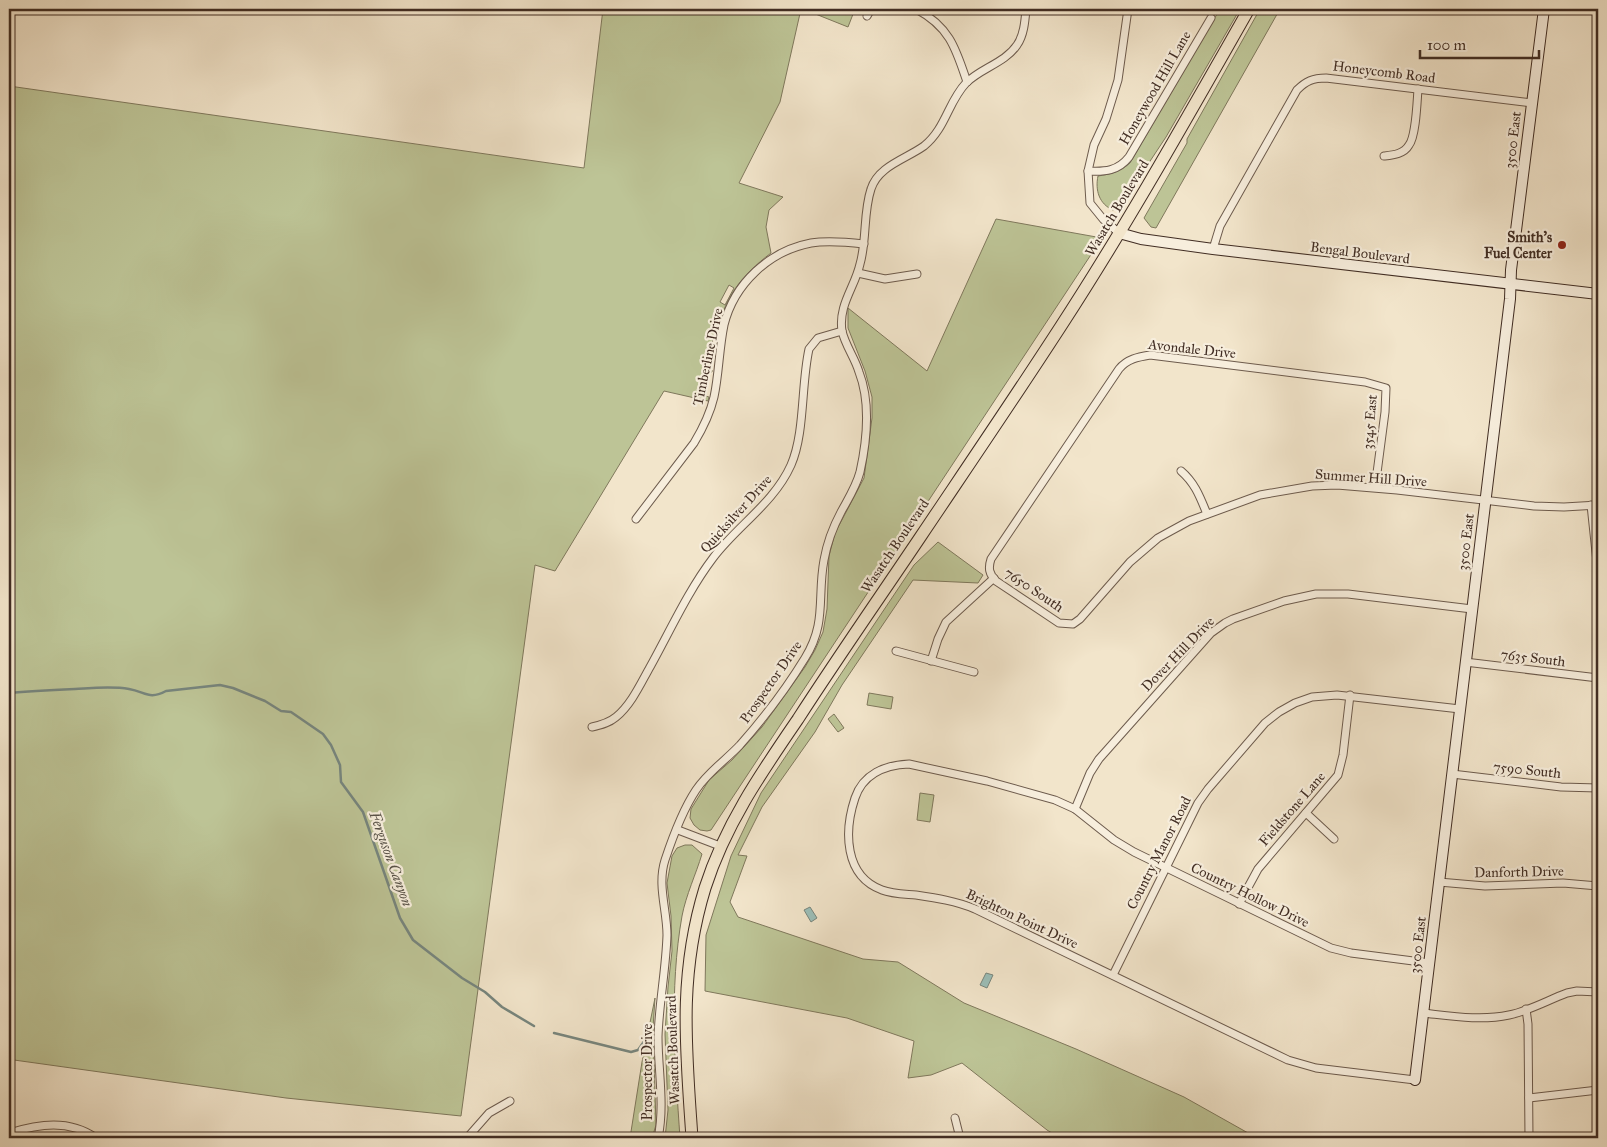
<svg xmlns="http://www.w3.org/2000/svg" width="1607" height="1147" font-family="'IM FELL Great Primer',serif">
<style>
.green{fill:#bdc496;stroke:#7f785c;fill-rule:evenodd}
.water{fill:#9bbfb9;stroke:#77857d}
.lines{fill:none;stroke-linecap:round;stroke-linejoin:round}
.stream{stroke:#77857d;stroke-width:2.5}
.street-casing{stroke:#6d5b4d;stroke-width:9}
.secondary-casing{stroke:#412d23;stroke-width:12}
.primary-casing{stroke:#412d23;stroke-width:13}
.street{stroke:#f7eedd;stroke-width:7}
.secondary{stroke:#f7eedd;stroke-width:10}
.primary{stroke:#f2e5cb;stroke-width:11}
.poi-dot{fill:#8f2418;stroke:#f7eedd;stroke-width:2}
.labels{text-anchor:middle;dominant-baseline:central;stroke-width:4.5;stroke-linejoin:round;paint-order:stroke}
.street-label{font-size:14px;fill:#412d23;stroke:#f7eedd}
.poi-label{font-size:14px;font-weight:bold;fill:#412d23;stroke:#f7eedd;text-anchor:end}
.water-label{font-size:15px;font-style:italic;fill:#585248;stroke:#f7eedd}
</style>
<rect width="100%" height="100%" fill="#f2e5cb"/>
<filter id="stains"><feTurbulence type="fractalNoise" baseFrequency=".004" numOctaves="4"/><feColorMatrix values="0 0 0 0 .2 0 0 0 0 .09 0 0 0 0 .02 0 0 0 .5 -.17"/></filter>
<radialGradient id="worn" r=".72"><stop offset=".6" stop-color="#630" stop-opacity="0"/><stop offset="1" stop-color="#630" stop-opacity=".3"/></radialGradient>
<g class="green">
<path d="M603,9H801L780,102L739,183L783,197L769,210L766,227L771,253C742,275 722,299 717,337H713L709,369L712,370V372L706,374L702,395L709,397L708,401L664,391L555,571L535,565L461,1116L286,1098L14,1060L9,1061V86L584,168ZM729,285L734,288L725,305L720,302Z"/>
<polygon points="803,9 855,9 848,27"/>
<path d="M1220,9H1240L1166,137L1121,205L1113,210C1099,204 1095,190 1098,176C1111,174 1120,172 1130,163Z"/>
<polygon points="1260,9 1280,9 1156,228 1151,227 1144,218 1187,143 1187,139"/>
<polygon points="996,219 1102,238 711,830 707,831 700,830 694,825 690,818 691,809 709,780 732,760 762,727 805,667 815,650 823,632 827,609 829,556 835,533 864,478 872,418 872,397 865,371 848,328 848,308 927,371"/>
<polygon points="938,542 983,575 978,583 913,580 842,685 815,732 762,807 738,855 747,856 730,902 738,917 863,959 898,962 964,1003 1076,1049 1184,1097 1257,1138 1060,1138 1047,1130 962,1063 931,1075 908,1078 914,1041 847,1018 705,991 706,935 731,856 761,793 914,565"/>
<polygon points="869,693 893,697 891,709 867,705"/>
<polygon points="834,714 844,728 838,732 828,719"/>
<polygon points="920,793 934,795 930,822 917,820"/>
<path d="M685,845H692L702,854C696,874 686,895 682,916C669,990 675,1064 680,1138H665L668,1110L665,1034L668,987L672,951L671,916L667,883L672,856L677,848Z"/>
<polygon points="655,998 653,1028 656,1125 652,1138 630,1138 642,1062"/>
</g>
<g class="water">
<polygon points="810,907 817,918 811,922 804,910"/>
<polygon points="986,973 993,975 987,988 980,985"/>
</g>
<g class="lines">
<g class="stream">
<path d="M9,693C31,691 53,690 75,689C93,688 112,686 129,689C146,692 149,700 166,691L220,685L233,688L265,701L281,711L291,712L323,734L331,745L340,765L341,782L363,812L400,918L413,940L462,978L485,992L502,1007L534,1026"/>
<polyline points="554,1033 631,1052 638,1050 650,1033"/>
</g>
<defs>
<g id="street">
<path d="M916,9C950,27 956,49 967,82"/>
<polyline points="867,16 871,9"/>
<path d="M1384,156C1393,155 1404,154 1409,145C1416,136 1417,102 1418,89"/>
<path d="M1088,171C1105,172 1118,171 1129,157L1211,18"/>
<polyline points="1119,233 1103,219 1090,203 1088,171 1094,145 1106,119 1118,80 1128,9"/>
<path d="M1213,249L1220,226L1297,90C1306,81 1313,78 1326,78L1532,103"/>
<polyline points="858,273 885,279 917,274"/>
<path d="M1181,471C1195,483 1200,497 1207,514"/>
<path d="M1375,488L1385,412L1386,388L1365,382L1150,355C1138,357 1127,359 1119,369L991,559C988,568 989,574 996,581L1059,623L1073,624L1080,619L1130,562L1158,538L1189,521L1260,495L1312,486L1337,485L1397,490L1534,506L1564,507L1598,505"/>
<polyline points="1591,505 1597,562"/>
<path d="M636,519L694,443C703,428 710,414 714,397C719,374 719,349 724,325C734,284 769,251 811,243C828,240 847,242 864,244"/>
<polyline points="896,651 974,672"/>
<polyline points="931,661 938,639 946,622 994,578"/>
<polyline points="1465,662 1598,678"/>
<path d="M592,727C601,725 609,723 616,717C631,705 641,683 650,667C670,631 688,591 713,558C737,526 774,503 791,465C805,433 801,385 809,349L818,338L842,331"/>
<polyline points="1452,774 1561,787 1598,788"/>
<polyline points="1075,809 1090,773 1099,759 1211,633 1225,623 1233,619 1284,601 1316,594 1348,594 1472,609"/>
<polyline points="1306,813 1334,839"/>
<polyline points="678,830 720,846"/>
<polyline points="1439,882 1485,886 1563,883 1598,886"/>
<polyline points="1239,904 1258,869 1338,775 1343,755 1350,695"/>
<polyline points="1113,975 1198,803 1208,789 1265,723 1279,712 1295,703 1312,697 1337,695 1460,709"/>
<polyline points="1526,1009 1528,1024 1529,1138"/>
<path d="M1423,1013C1451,1016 1481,1021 1509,1015C1529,1011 1548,1000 1567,993L1577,991L1598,992"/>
<path d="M1415,1080L1316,1068L1288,1060L975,909C956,901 936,898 916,895C905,894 892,894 882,890C844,876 844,831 855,798C863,774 885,765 909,764L987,781L1055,800L1075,809L1114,840L1134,852L1331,948L1351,953L1429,963"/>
<polyline points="1529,1098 1598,1090"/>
<polyline points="955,1118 960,1138"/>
<path d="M9,1133C39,1124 69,1119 96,1138"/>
<polyline points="467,1138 489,1113 510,1101"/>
<path d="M658,1138C665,1105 658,1070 658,1037C659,1003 666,969 667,935C667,910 657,885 665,860C672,839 684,808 696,790C708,772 726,760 740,745C764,718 786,689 805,658C827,623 817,597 824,560C827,543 833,527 841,512C848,499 856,487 860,472C867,440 871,403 859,372C855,358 845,345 842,331C838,305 855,287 860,264C867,240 863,213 871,189C878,166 906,159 924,146C946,128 948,102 966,83C981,68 1005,63 1017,45C1024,35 1025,21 1026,9"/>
</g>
<g id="secondary">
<polyline points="1119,233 1141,239 1213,249 1598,294"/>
<polyline points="1415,1080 1510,299 1511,270 1544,9"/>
</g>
<path id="primary" d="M692,1138C686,1049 678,976 705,888C725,825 761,773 798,719C838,657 880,597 921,536C968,466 1015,397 1061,326C1128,223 1188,116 1249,9"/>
</defs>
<use href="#street" class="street-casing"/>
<use href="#secondary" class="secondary-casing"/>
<use href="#primary" class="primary-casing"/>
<use href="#street" class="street"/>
<use href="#secondary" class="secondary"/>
<use href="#primary" class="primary"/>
</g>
<circle class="poi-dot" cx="1562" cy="245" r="5"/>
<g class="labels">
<g class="street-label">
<text transform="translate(1384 72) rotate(7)">Honeycomb Road</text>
<text transform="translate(1155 88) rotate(-60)">Honeywood Hill Lane</text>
<text transform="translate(1513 140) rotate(-83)">3500 East</text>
<text transform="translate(1117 208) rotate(-59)">Wasatch Boulevard</text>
<text transform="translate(1360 253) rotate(7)">Bengal Boulevard</text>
<text transform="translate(1192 349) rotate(6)">Avondale Drive</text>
<text transform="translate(708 357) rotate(-78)">Timberline Drive</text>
<text transform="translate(1370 422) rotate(-85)">3545 East</text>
<text transform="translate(1371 478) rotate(4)">Summer Hill Drive</text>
<text transform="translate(736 514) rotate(-48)">Quicksilver Drive</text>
<text transform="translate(1466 542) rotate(-83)">3500 East</text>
<text transform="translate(895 546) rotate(-56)">Wasatch Boulevard</text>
<text transform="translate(1034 590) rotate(34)">7650 South</text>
<text transform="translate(1178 654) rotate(-46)">Dover Hill Drive</text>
<text transform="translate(1533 658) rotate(7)">7635 South</text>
<text transform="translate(771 682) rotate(-55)">Prospector Drive</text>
<text transform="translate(1527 770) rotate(6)">7590 South</text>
<text transform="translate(1292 809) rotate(-49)">Fieldstone Lane</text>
<text transform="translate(1159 853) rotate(-63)">Country Manor Road</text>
<text transform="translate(1519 872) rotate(-1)">Danforth Drive</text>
<text transform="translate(1250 895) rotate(26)">Country Hollow Drive</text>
<text transform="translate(1022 919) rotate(25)">Brighton Point Drive</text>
<text transform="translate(1418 945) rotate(-83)">3500 East</text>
<text transform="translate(673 1050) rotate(-92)">Wasatch Boulevard</text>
<text transform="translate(647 1072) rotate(-90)">Prospector Drive</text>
</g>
<g class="poi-label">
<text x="1552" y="237">Smith's<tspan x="1552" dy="16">Fuel Center</tspan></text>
</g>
<g class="water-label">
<text transform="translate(391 859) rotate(70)">Ferguson Canyon</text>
</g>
</g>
<rect width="1607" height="1147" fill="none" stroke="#f2e5cb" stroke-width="30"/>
<rect x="10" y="10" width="1587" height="1127" fill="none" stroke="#412d23" stroke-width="2.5"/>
<rect x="15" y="15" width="1577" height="1117" fill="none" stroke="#412d23"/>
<path d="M1420 50v8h119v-8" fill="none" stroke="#412d23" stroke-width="2.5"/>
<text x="1427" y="50" font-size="15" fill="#412d23" stroke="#f7eedd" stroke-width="4" paint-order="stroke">100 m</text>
<rect width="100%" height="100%" filter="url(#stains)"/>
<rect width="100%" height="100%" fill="url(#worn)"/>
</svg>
